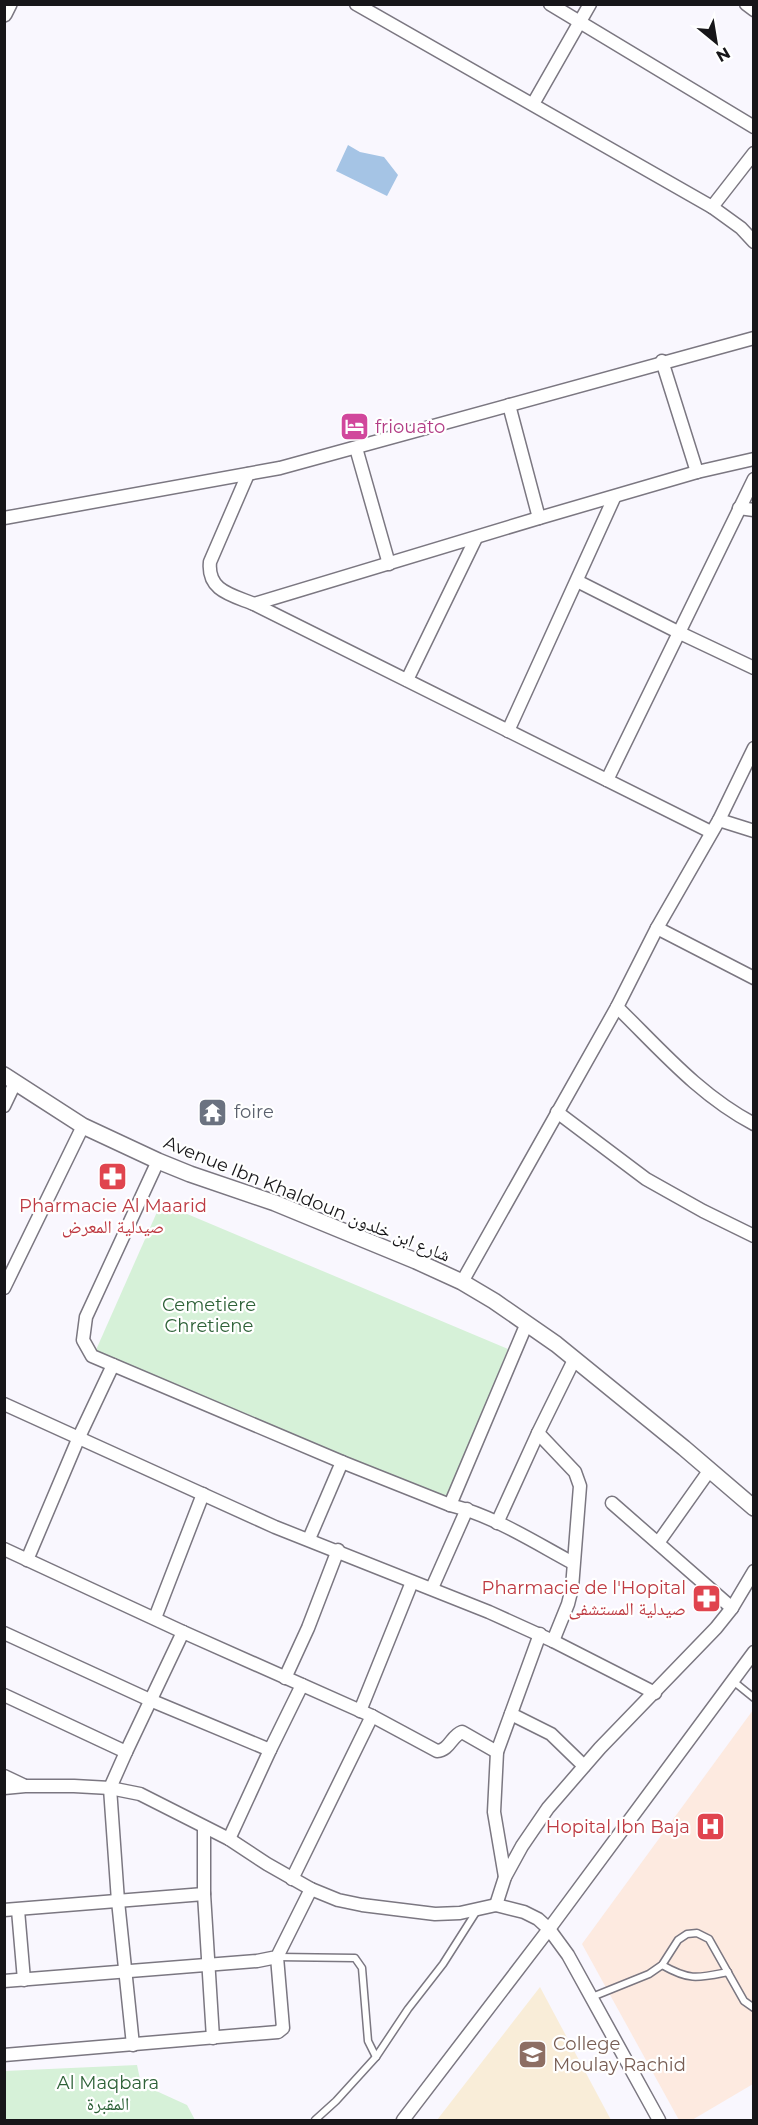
<svg xmlns="http://www.w3.org/2000/svg" width="758" height="2125" font-family="Montserrat,'Noto Naskh Arabic',sans-serif">
<style>
.education{fill:#f9edd8}
.medical{fill:#fdeae0}
.green{fill:#d6f1d8}
.water{fill:#a5c4e5}
.lines{fill:none;stroke-linecap:round;stroke-linejoin:round}
.service-casing{stroke:#7b7781;stroke-width:9}
.minor-casing{stroke:#7b7781;stroke-width:15}
.tertiary-casing{stroke:#7b7781;stroke-width:18}
.service{stroke:#fff;stroke-width:6}
.minor{stroke:#fff;stroke-width:12}
.tertiary{stroke:#fff;stroke-width:15}
.labels{text-anchor:middle;dominant-baseline:central;stroke-width:4.5;stroke-linejoin:round;paint-order:stroke}
.hotel-label{font-size:18px;fill:#b23c85;stroke:#fff;text-anchor:start}
.worship-label{font-size:18px;fill:#5b616d;stroke:#fff;text-anchor:start}
.street-label{font-size:18px;fill:#171619;stroke:#fff}
.health-label{font-size:18px;fill:#be3a42;stroke:#fff;text-anchor:end}
.park-label{font-size:18px;fill:#2e6238;stroke:#fff}
.education-label{font-size:18px;fill:#785e54;stroke:#fff;text-anchor:start}
</style>
<rect width="100%" height="100%" fill="#f9f7fe"/>
<polygon class="education" points="540,1987 611,2120 437,2120"/>
<polygon class="medical" points="753,1710 753,2084 692,2120 679,2120 582,1944"/>
<g class="green">
<polygon points="161,1203 508,1349 444,1506 92,1359"/>
<polygon points="137,2065 141,2084 187,2105 195,2120 5,2120 5,2071"/>
</g>
<polygon class="water" points="348,145 360,152 384,157 398,175 387,196 336,171"/>
<g class="lines">
<defs>
<g id="service">
<polyline points="733,1681 754,1698"/>
<polyline points="277,1957 355,1958 362,1968 368,2041 376,2057"/>
<path d="M662,1965C690,1981 698,1978 728,1972"/>
<polyline points="592,1997 649,1974 662,1965 678,1940 687,1934 697,1933 709,1939 744,2001 754,2008"/>
<polyline points="315,2120 336,2101 376,2057 408,2009 443,1964 478,1909"/>
</g>
<g id="minor">
<polyline points="356,4 712,207 741,228 754,242"/>
<polyline points="550,4 754,127"/>
<polyline points="746,4 754,10"/>
<polyline points="533,104 590,4"/>
<polyline points="712,207 754,153"/>
<polyline points="662,361 697,472"/>
<polyline points="509,405 539,518"/>
<polyline points="356,448 389,564"/>
<path d="M248,474L210,562C207,591 232,595 254,604L711,832"/>
<polyline points="739,508 754,510"/>
<polyline points="4,518 280,468 754,338"/>
<polyline points="577,581 680,633 754,668"/>
<polyline points="254,604 539,518 697,472 754,459"/>
<polyline points="407,680 476,538"/>
<polyline points="508,731 614,498"/>
<polyline points="607,780 754,479"/>
<polyline points="719,820 754,831"/>
<polyline points="657,928 754,978"/>
<path d="M617,1007C660,1049 699,1095 754,1124"/>
<polyline points="4,1106 15,1083"/>
<polyline points="557,1112 646,1179 703,1211 754,1236"/>
<path d="M158,1161L86,1317L83,1340L92,1356L342,1462L450,1505C494,1516 534,1542 573,1563"/>
<polyline points="462,1282 617,1007 657,928 719,820 754,748"/>
<polyline points="4,1288 83,1126"/>
<polyline points="4,1404 275,1527 489,1612 553,1641 655,1693"/>
<polyline points="538,1433 575,1472 580,1486 572,1588 568,1604 553,1641"/>
<polyline points="612,1503 732,1608"/>
<polyline points="450,1505 527,1323"/>
<polyline points="497,1523 538,1433 574,1360"/>
<polyline points="309,1539 342,1462"/>
<polyline points="658,1543 709,1471"/>
<path d="M4,1549L183,1632L372,1716L437,1751C450,1750 451,1736 462,1732L497,1752"/>
<polyline points="27,1560 79,1437 113,1365"/>
<polyline points="432,1588 467,1509"/>
<polyline points="155,1618 203,1494"/>
<polyline points="4,1633 150,1700 270,1750 229,1839"/>
<polyline points="285,1678 308,1628 338,1550"/>
<polyline points="4,1695 126,1752 183,1632"/>
<polyline points="360,1711 412,1582"/>
<polyline points="511,1714 551,1734 584,1766"/>
<polyline points="270,1750 302,1685"/>
<polyline points="126,1752 110,1788 118,1901 133,2045"/>
<polyline points="4,1776 23,1785"/>
<polyline points="4,1788 25,1786 74,1786 110,1788 140,1794 229,1839 267,1864 311,1889 338,1900 362,1905 435,1914 460,1913 496,1905 524,1912 538,1919 549,1929 568,1955 659,2120"/>
<polyline points="204,1827 204,1894"/>
<polyline points="505,1877 494,1812 497,1752 540,1634"/>
<polyline points="292,1879 372,1716"/>
<polyline points="496,1905 505,1877 522,1846 548,1808 600,1748 716,1628 732,1608 754,1571"/>
<polyline points="4,1910 204,1894 213,2038"/>
<polyline points="18,1910 24,1980"/>
<polyline points="4,1981 257,1961 277,1957 311,1889"/>
<polyline points="4,2055 278,2032 283,2028 277,1957"/>
<polyline points="403,2120 549,1929 754,1652"/>
</g>
<g id="tertiary">
<polyline points="4,14 9,4"/>
<polyline points="4,1075 83,1126 158,1161 190,1174 275,1203 416,1261 462,1282 494,1301 556,1344 684,1448 754,1508"/>
</g>
</defs>
<use href="#service" class="service-casing"/>
<use href="#minor" class="minor-casing"/>
<use href="#tertiary" class="tertiary-casing"/>
<use href="#service" class="service"/>
<use href="#minor" class="minor"/>
<use href="#tertiary" class="tertiary"/>
</g>
<defs>
<symbol id="hotel-square" viewBox="-11 -11 22 22"><rect x="-9" y="-9" width="18" height="18" rx="4" fill="#d1479c" stroke="#fff"/><path d="M-6-4.5h1.5V1H6V5H4.5V3h-9V5H-6ZM-4 0a1.8 1.8 0 1 1 3.6 0ZM.5 0V-2.5h3Q6-2.5 6 0Z" fill="#fff"/></symbol>
<symbol id="temple-square" viewBox="-11 -11 22 22"><rect x="-9" y="-9" width="18" height="18" rx="4" fill="#6b7280" stroke="#fff"/><path d="M0-6L5-2H3V0L6.5 2.5H4V6H1.5V3h-3V6H-4V2.5H-6.5L-3 0V-2H-5Z" fill="#fff"/></symbol>
<symbol id="pharmacy-square" viewBox="-11 -11 22 22"><rect x="-9" y="-9" width="18" height="18" rx="4" fill="#e0444e" stroke="#fff"/><path d="M-2-6h4v4h4v4h-4v4h-4v-4h-4v-4h4Z" fill="#fff"/></symbol>
<symbol id="hospital-square" viewBox="-11 -11 22 22"><rect x="-9" y="-9" width="18" height="18" rx="4" fill="#e0444e" stroke="#fff"/><path d="M-5-5h3v3.5h4V-5h3V5h-3V1.5h-4V5h-3Z" fill="#fff"/></symbol>
<symbol id="school-square" viewBox="-11 -11 22 22"><rect x="-9" y="-9" width="18" height="18" rx="4" fill="#8d6e63" stroke="#fff"/><path d="M0-5L7-2L0 1L-7-2ZM-4 1L0 2.5L4 1V4Q0 6-4 4Z" fill="#fff"/></symbol>
</defs>
<g fill-rule="evenodd">
<use href="#hotel-square" x="338" y="410" width="33" height="33"/>
<use href="#temple-square" x="196" y="1096" width="33" height="33"/>
<use href="#pharmacy-square" x="96" y="1160" width="33" height="33"/>
<use href="#pharmacy-square" x="690" y="1582" width="33" height="33"/>
<use href="#hospital-square" x="694" y="1810" width="33" height="33"/>
<use href="#school-square" x="516" y="2038" width="33" height="33"/>
</g>
<g class="labels">
<g class="hotel-label">
<text x="375" y="427">friouato</text>
</g>
<g class="worship-label">
<text x="234" y="1112">foire</text>
</g>
<g class="street-label">
<text transform="translate(307 1199) rotate(22)">Avenue Ibn Khaldoun شارع ابن خلدون</text>
</g>
<g class="health-label">
<text x="113" y="1206" text-anchor="middle">Pharmacie Al Maarid<tspan x="113" dy="21">صيدلية المعرض</tspan></text>
<text x="686" y="1588">Pharmacie de l'Hopital<tspan x="686" dy="21">صيدلية المستشفى</tspan></text>
<text x="690" y="1827">Hopital Ibn Baja</text>
</g>
<g class="park-label">
<text x="209" y="1305">Cemetiere<tspan x="209" dy="21">Chretiene</tspan></text>
<text x="108" y="2083">Al Maqbara<tspan x="108" dy="21">المقبرة</tspan></text>
</g>
<g class="education-label">
<text x="553" y="2044">College<tspan x="553" dy="21">Moulay Rachid</tspan></text>
</g>
</g>
<rect width="758" height="2125" fill="none" stroke="#171619" stroke-width="12"/>
<g transform="translate(716 42) rotate(150)" stroke="#ffffff" stroke-width="4.5" paint-order="stroke">
<path d="M0-4.5L10 22L0 15L-10 22Z" fill="#171619"/>
<text y="-9" font-size="16" font-weight="bold" text-anchor="middle" fill="#171619">N</text>
</g>
</svg>
